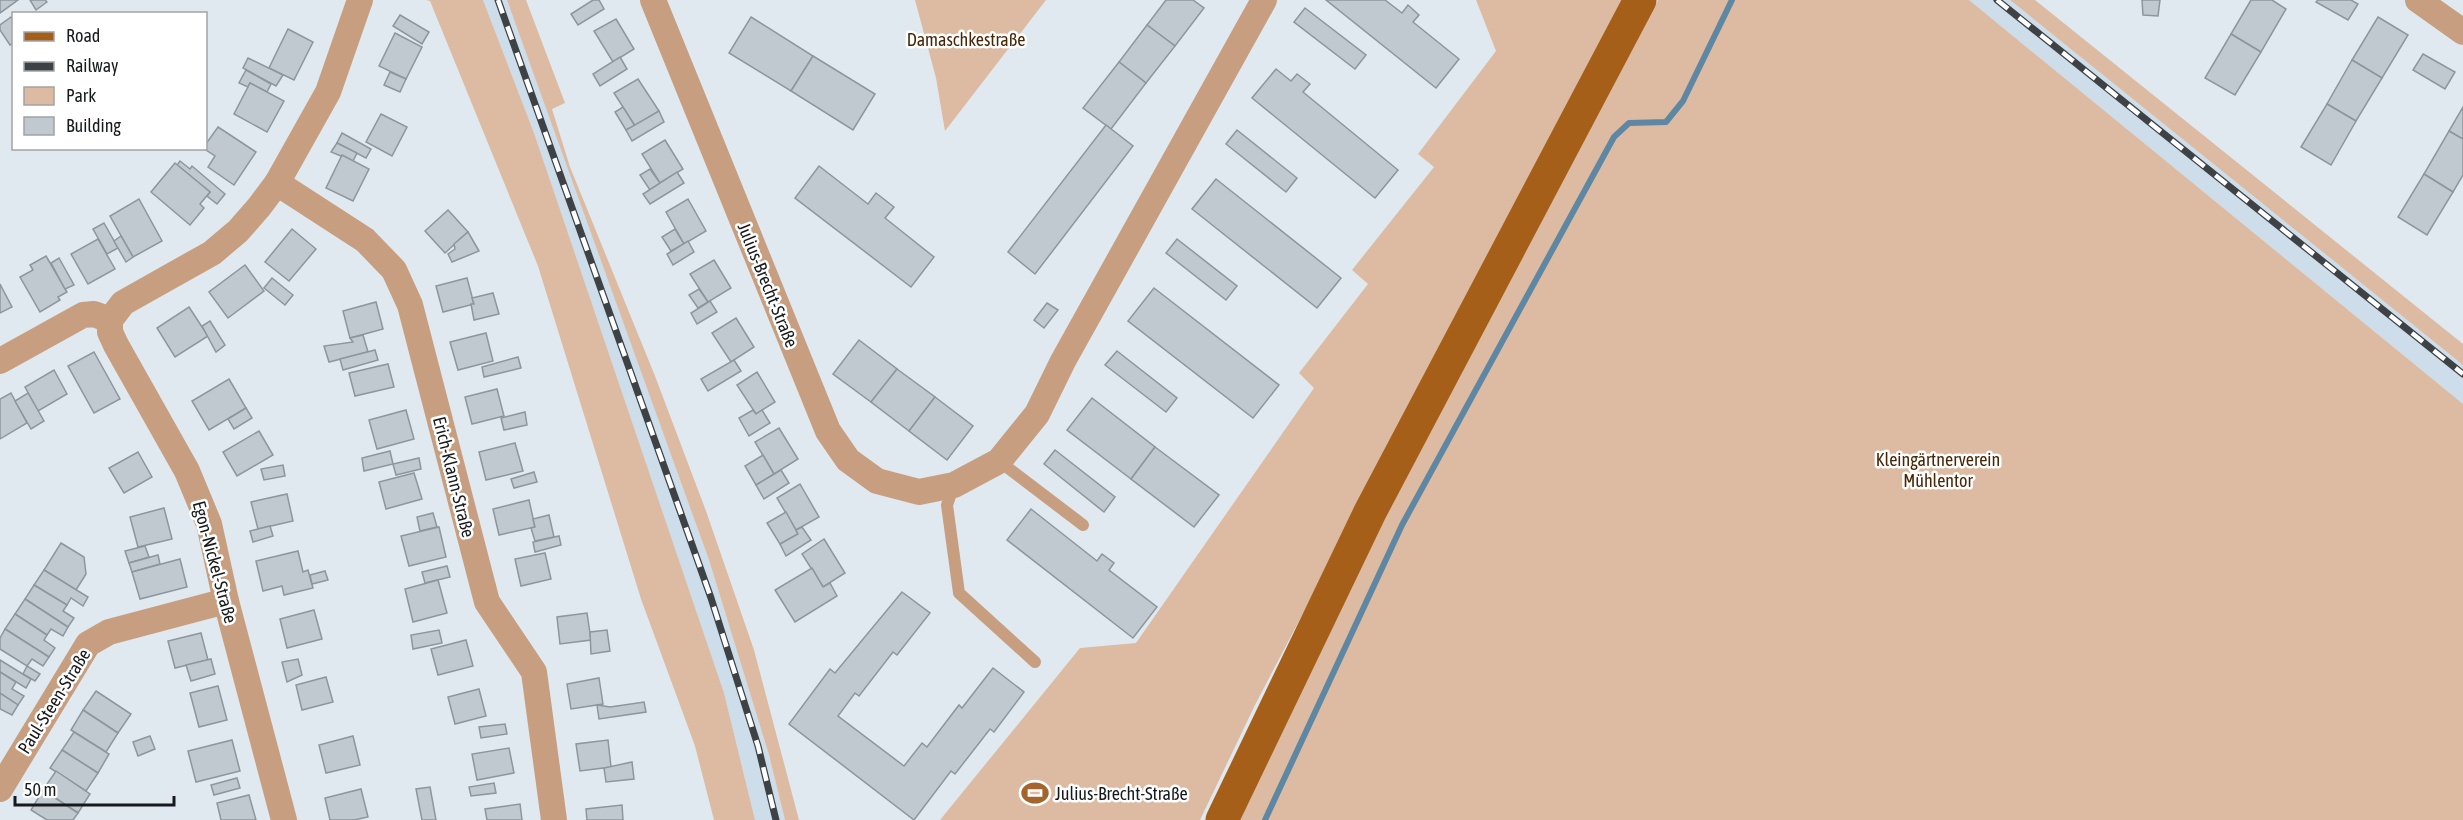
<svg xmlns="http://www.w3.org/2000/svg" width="2463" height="820" font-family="'Asap Condensed',sans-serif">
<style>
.built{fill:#cddde9}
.green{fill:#dcbba2}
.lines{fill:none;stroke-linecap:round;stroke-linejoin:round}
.stream{stroke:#5d87a3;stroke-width:6}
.building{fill:#c0c9d0;stroke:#8d969c;stroke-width:1.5}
.lane{stroke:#c79f80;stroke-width:12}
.street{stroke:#c79f80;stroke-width:26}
.primary{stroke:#a65f19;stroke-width:33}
.rail-casing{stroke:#3e4245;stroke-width:7}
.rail{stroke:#fff;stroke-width:4.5;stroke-dasharray:14;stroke-linecap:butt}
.labels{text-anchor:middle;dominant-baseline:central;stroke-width:5;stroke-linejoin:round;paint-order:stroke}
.park-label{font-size:18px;fill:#482605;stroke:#fff}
.street-label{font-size:18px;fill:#171a1c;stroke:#fff}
.poi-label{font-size:18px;fill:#171a1c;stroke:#fff;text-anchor:start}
</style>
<rect width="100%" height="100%" fill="#e0e9f0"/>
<g class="built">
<polygon points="483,0 507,0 544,100 709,560 769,755 785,820 755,820 724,693 534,133"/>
<polygon points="1969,0 2010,0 2463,365 2463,404"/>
</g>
<g class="green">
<polygon points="426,0 483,0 534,133 724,693 755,820 714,820 695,746 641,599 538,266 430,1"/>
<polygon points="507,0 526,0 565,103 552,109 570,167 655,376 706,511 754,650 799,820 785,820 769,755 709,560"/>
<polygon points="915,0 1046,0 945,131 936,78"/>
<polygon points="1476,0 1624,0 1255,705 1200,820 940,820 1080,648 1136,643 1314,388 1299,373 1368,284 1352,270 1434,167 1418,154 1496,51"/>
<polygon points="1658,0 1969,0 2463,404 2463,820 1240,820 1338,607"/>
<polygon points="2010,0 2035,0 2463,344 2463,365"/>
</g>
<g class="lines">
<polyline class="stream" points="1265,820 1402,525 1614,137 1629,123 1666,122 1683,101 1732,0"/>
</g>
<g class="building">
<polygon points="0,0 18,0 0,13"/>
<polygon points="30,0 45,0 47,2 36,10"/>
<polygon points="593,0 599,0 604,9 578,25 571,14"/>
<polygon points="1166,0 1193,0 1204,8 1175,46 1147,25"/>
<polygon points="1326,0 1385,0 1402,13 1408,5 1419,15 1413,22 1459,59 1436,88"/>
<polygon points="2142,0 2160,0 2158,16 2143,15"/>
<polygon points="2251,0 2272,0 2286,9 2261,52 2231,34"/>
<polygon points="2318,0 2351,0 2358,4 2348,20 2316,2"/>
<polygon points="1305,8 1366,55 1355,69 1294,22"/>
<polygon points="400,15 429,32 422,44 393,26"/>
<polygon points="11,17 14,21 14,43 10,45 0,30 0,25"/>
<polygon points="751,17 813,56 791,91 729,53"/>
<polygon points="2378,17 2408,35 2382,78 2352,60"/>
<polygon points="616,19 634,49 613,62 594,31"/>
<polygon points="1147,25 1175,46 1146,83 1119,62"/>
<polygon points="288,29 313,42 294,80 269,68"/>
<polygon points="395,33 422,47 406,79 379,66"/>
<polygon points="2231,34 2261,52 2235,95 2205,78"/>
<polygon points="2423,54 2455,72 2445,89 2413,70"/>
<polygon points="813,56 875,94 853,130 791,91"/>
<polygon points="620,57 627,69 600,86 593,74"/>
<polygon points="248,58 283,75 276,86 243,68"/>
<polygon points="2352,60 2382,78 2356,121 2327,104"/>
<polygon points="1119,62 1146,83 1111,129 1083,108"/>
<polygon points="1276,69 1291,81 1297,74 1310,84 1303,92 1398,170 1375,198 1252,98"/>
<polygon points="246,70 271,84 267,92 250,83 248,87 239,83"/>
<polygon points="390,72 406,79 400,92 384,85"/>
<polygon points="638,79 659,111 635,126 614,93"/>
<polygon points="250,83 284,101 267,132 234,114"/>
<polygon points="2327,104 2356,121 2331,165 2301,147"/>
<polygon points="623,107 635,126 626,130 615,112"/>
<polygon points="2463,107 2463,139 2449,131"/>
<polygon points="659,111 664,122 632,141 626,130"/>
<polygon points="381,114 407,127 392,156 366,142"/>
<polygon points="1106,125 1133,146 1035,274 1008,252"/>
<polygon points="218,127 256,152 234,185 208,167 215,156 203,148"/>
<polygon points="1237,130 1297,178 1286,192 1226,144"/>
<polygon points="2449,131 2463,139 2463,175 2453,192 2424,174"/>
<polygon points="342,133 371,149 366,158 337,143"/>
<polygon points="665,140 683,169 660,183 642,154"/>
<polygon points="337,143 357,153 353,161 331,152"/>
<polygon points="342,155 369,169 353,201 326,188"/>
<polygon points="180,161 190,169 192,166 225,194 217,204 207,196 210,192 177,165"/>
<polygon points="175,163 210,192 200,204 204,208 190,225 151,192"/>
<polygon points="819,166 868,204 876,193 894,207 885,218 934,257 911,287 795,198"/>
<polygon points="650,169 660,183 650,190 640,175"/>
<polygon points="677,172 684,183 650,204 643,194"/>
<polygon points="2424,174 2453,192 2427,235 2398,217"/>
<polygon points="1216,179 1341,278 1317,308 1192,209"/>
<polygon points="139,199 162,241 133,257 110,216"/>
<polygon points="688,199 706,231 684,244 666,212"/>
<polygon points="448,210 468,232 445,253 425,231"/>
<polygon points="104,223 118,248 107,254 93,229"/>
<polygon points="292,229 316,249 289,281 265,262"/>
<polygon points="675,229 684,244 671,251 662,237"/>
<polygon points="468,232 479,251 452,262 448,254 455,249 454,244"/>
<polygon points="121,236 133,257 126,262 114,241"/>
<polygon points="98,239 115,269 88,284 71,254"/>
<polygon points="1177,239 1237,286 1226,300 1166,253"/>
<polygon points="688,241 694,252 673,265 667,254"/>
<polygon points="46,256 67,292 58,297 60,300 40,312 20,277 33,270 30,265"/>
<polygon points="59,258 74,285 65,289 51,263"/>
<polygon points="714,260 731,288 708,302 690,274"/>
<polygon points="245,265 264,291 228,318 209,292"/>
<polygon points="272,278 293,295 285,305 264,288"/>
<polygon points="467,278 474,304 443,312 436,286"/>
<polygon points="0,284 12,307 0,313"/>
<polygon points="1154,288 1279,385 1253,418 1128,321"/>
<polygon points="699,289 708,302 698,308 689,295"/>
<polygon points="493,293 499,314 474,320 471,304 474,304 472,298"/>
<polygon points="710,301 717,312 697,324 691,313"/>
<polygon points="376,302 383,329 350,338 343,311"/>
<polygon points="1047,303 1058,310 1044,328 1034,320"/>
<polygon points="189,307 208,336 175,357 157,328"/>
<polygon points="736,318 754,347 731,362 712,333"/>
<polygon points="210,321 225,345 216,352 202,326"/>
<polygon points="486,333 493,361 458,370 450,342"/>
<polygon points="363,335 368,352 329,362 324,346 353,342 350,338"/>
<polygon points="859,340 897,369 871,402 833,374"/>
<polygon points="375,350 378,360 343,370 340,359"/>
<polygon points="1117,351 1177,398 1166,412 1105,365"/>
<polygon points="94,352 120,399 94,413 68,366"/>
<polygon points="518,357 521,368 484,377 482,367"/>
<polygon points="734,360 741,371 708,391 701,379"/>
<polygon points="388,364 394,387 355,396 349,373"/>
<polygon points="897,369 935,397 909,431 871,402"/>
<polygon points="54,370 67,394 38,411 25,387"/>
<polygon points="757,372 775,402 756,414 737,385"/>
<polygon points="229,379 246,408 209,430 192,401"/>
<polygon points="497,389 504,416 472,424 465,397"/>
<polygon points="11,393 27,423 0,439 0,399"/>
<polygon points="28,393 44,421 31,429 15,401"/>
<polygon points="935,397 973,426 947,460 909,431"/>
<polygon points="1092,398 1155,447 1131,479 1067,430"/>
<polygon points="246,408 252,418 234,429 228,419"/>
<polygon points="406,410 414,439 377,449 369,420"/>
<polygon points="753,410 756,414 762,410 770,423 749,436 739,418"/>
<polygon points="525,412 527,425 504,430 501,418"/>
<polygon points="779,428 798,459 774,474 755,442"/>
<polygon points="259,431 273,455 237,476 223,452"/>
<polygon points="515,443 523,471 486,480 479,452"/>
<polygon points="1155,447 1219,495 1194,527 1131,479"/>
<polygon points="1055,450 1115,497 1104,512 1044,464"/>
<polygon points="390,451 393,464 364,471 362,458"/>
<polygon points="138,452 152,477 124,493 109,468"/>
<polygon points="763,455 774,474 756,485 745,466"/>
<polygon points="419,458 421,469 396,475 393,464"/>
<polygon points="283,465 285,476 264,480 261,469"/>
<polygon points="781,470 789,483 764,499 756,485"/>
<polygon points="534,472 537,482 514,488 511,479"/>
<polygon points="414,473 422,499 386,509 379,482"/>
<polygon points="800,484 819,517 796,530 777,498"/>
<polygon points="287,494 293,521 258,529 251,502"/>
<polygon points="529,500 535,527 499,535 493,509"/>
<polygon points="164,508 172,539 138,547 130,517"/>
<polygon points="1031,509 1097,561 1102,554 1114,563 1109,570 1157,607 1133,638 1007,540"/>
<polygon points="786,512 798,534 780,544 767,523"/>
<polygon points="433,513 437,527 420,531 417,517"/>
<polygon points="549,515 554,537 535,541 531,528 535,527 533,519"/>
<polygon points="270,526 273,536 253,542 250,531"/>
<polygon points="439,527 446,557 409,566 401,536"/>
<polygon points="802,527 811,540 786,556 780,544 798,534 796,530"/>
<polygon points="559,536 561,545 535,552 533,542"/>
<polygon points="824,539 845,573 823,587 802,554"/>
<polygon points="61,543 84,557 86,574 76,590 44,570"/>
<polygon points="145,546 149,557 129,563 125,551"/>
<polygon points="298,551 303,572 308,570 313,588 284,595 282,586 263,591 256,561"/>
<polygon points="545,553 551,579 521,586 515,559"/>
<polygon points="158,555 160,564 132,572 129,563"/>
<polygon points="180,559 187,587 140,599 132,572"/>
<polygon points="447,566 450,577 425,583 422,572"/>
<polygon points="812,568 823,587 830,583 837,596 795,622 775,590"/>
<polygon points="44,570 88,597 83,606 71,598 67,605 34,585"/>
<polygon points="325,571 328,580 312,584 310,575"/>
<polygon points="438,580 447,613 413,622 405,589"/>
<polygon points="34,585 67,605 63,611 74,618 68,627 25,599"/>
<polygon points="902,592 930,613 897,655 893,652 859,696 855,693 838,716 904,766 922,743 927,747 959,705 962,708 993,668 1024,692 994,732 990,729 955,774 951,771 914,820 789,724 830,669 835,673"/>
<polygon points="25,599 68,627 63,636 51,629 47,635 15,614"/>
<polygon points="314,610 322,639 287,648 280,619"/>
<polygon points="587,613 591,640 560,644 557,617"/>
<polygon points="15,614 47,635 44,640 55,648 49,657 5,629"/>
<polygon points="5,629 49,657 43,666 32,659 27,666 0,649 0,638"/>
<polygon points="439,630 442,643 413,649 411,635"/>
<polygon points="607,630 610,651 591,654 590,632"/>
<polygon points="201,633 208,660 175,668 168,641"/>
<polygon points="466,640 473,666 438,675 431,649"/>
<polygon points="211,659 215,674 191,681 186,665"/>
<polygon points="298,659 302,675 287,682 282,662"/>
<polygon points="0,660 31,679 26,688 0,672"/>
<polygon points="27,666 40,674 35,681 23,674"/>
<polygon points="0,672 16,682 12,689 24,696 18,705 0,693"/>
<polygon points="326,677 333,702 302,710 296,685"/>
<polygon points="599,678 603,704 571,709 567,684"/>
<polygon points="218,686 227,720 199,727 190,693"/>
<polygon points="479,689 486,716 455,724 448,697"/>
<polygon points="96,691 131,714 118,733 83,710"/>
<polygon points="0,693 18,705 12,715 0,709"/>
<polygon points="644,702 646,712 599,719 597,705 610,707"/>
<polygon points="83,710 118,733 106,752 71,730"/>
<polygon points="505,724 507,734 481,738 479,727"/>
<polygon points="74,732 109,754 98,773 62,750"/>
<polygon points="150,736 155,749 138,756 133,742"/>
<polygon points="353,736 360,765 326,773 319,745"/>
<polygon points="232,740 240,771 196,782 188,751"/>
<polygon points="608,740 611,767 580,771 576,744"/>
<polygon points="509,748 514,773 477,780 472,754"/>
<polygon points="62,750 98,773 86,791 50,768"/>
<polygon points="632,762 634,779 606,782 604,768"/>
<polygon points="56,771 90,794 78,813 43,790"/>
<polygon points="237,778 240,788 214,795 211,785"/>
<polygon points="494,783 496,793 471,796 469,787"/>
<polygon points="430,787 436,820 422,820 416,789"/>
<polygon points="361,789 368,817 354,820 330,820 325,798"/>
<polygon points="43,790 78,813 73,820 47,820 31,810"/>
<polygon points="249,795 256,820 221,820 217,803"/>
<polygon points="520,804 522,820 487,820 485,809"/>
<polygon points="622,805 623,820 587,820 586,809"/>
</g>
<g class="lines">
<g class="lane">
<polyline points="999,461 1083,525"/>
<polyline points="954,485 947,505 959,593 1035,662"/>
</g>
<g class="street">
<polyline points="653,0 828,431 848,460 877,481 919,492 954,485 999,461 1037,414 1063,361 1264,0"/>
<polyline points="2418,0 2463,32"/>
<polyline points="277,183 365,240 394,270 410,305 487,602 534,672 554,820"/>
<polyline points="110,320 110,332 116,345 187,471 209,524 226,601 284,820"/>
<polyline points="110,320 123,303 212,253 238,231 259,207 277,183 328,92 360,0"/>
<polyline points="0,361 83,315 94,314 110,320"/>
<polyline points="0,789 88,644 109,632 226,601"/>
</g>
<polyline class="primary" points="1222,820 1370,512 1640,0"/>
<defs>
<g id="rail">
<polyline points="498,0 711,598 758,746 776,820"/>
<polyline points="1997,0 2463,374"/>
</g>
</defs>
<use href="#rail" class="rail-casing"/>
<use href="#rail" class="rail"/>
</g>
<defs>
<symbol id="stadium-bare" viewBox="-9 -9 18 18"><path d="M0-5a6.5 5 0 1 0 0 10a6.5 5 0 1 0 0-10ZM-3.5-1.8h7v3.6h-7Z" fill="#a4652d" stroke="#fff" stroke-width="2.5" paint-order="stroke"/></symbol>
</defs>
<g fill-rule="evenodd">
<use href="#stadium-bare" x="1016" y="774" width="38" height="38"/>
</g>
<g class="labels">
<g class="park-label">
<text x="966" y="39">Damaschkestraße</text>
<text x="1938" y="459">Kleingärtnerverein<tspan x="1938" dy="21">Mühlentor</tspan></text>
</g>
<g class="street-label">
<text transform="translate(768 285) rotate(68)">Julius-Brecht-Straße</text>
<text transform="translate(454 477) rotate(76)">Erich-Klann-Straße</text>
<text transform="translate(215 562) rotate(75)">Egon-Nickel-Straße</text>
<text transform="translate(54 701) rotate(-58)">Paul-Steen-Straße</text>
</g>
<g class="poi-label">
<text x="1055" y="793">Julius-Brecht-Straße</text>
</g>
</g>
<rect x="12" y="12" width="195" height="138" fill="#ffffff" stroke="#a2a3a4" stroke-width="1.5"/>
<rect x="24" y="32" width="30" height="9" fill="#a65f19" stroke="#a2a3a4" stroke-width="1.5"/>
<text x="66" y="42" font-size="18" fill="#171a1c">Road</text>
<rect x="24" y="62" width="30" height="9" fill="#3e4245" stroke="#a2a3a4" stroke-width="1.5"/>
<text x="66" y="72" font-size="18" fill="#171a1c">Railway</text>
<rect x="24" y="87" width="30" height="18" fill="#dcbba2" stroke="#a2a3a4" stroke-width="1.5"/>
<text x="66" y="102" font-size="18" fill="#171a1c">Park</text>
<rect x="24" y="117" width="30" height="18" fill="#c0c9d0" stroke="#a2a3a4" stroke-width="1.5"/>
<text x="66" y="132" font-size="18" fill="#171a1c">Building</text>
<path d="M15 796v9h159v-9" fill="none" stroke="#171a1c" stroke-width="3"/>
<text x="24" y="796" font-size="18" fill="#171a1c" stroke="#ffffff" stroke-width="4.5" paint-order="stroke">50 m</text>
</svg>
